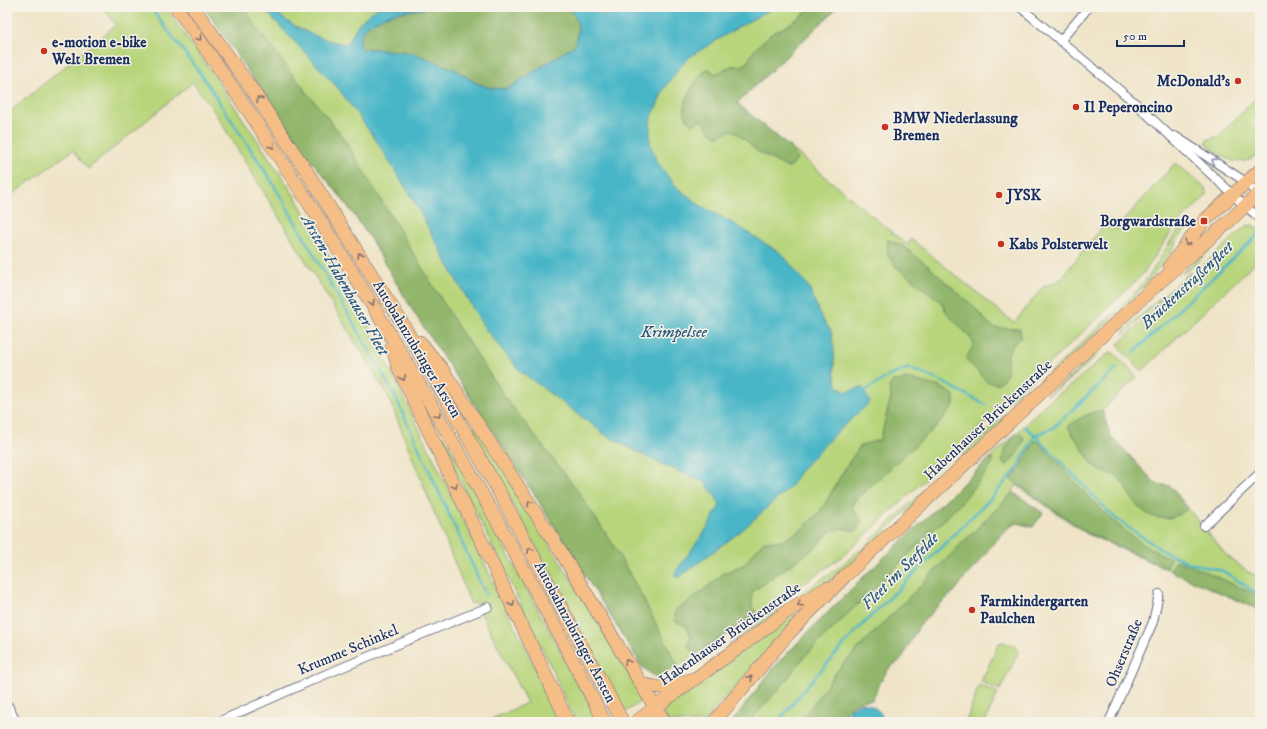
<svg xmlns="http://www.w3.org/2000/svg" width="1267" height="729" font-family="'IM FELL DW Pica',serif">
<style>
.green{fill:#b8d57c;stroke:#6a826d}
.forest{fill:#92b66c;stroke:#567265}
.water{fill:#4ab6c7;stroke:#327292}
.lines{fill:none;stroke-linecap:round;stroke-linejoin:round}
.stream{stroke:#4ab6c7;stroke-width:2.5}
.minor-casing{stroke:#656e83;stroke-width:10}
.tertiary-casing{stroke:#656e83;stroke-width:12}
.primary-casing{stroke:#656e83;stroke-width:14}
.trunk-casing{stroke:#656e83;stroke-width:14}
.minor{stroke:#fff;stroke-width:8}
.tertiary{stroke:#fff;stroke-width:10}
.primary{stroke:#f6be87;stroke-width:13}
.trunk{stroke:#f6be87;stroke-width:13}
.oneway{stroke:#7e6f70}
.oneway2{stroke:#8d97ae}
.poi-dot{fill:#c8321e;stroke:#f7f3e8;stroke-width:1.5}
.labels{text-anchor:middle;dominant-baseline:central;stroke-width:3;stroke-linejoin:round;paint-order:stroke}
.poi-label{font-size:15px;font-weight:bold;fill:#1b2f5e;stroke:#f7f3e8;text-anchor:start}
.street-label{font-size:15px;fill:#1b2f5e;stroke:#f7f3e8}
.water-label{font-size:16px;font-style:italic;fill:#29587e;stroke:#f7f3e8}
</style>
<rect width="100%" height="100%" fill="#f7f3e8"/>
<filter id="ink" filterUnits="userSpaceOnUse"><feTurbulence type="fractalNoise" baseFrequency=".025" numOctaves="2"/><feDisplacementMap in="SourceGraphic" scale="8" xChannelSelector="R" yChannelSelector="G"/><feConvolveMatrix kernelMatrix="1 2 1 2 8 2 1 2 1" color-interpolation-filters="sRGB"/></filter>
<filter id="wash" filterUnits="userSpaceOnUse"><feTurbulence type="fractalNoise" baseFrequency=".012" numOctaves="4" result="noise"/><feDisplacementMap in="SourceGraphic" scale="16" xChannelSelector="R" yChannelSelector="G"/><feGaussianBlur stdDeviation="0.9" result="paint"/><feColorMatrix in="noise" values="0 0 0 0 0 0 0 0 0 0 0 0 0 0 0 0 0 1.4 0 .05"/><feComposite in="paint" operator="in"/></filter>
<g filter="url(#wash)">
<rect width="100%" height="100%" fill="#efe4c7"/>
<g class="green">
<polygon points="103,7 165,7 209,68 294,195 365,319 453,498 561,722 485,722 527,703 476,603 471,604 387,394 216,114 193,82 88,169 73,150 7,198 7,114 116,25"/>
<polygon points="204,7 838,7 737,103 907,245 911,239 1014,323 1043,287 1060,280 1105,223 1116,229 1175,163 1205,188 1207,192 1207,195 1176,225 1143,274 1085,330 842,557 710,646 657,678 643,668 536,497 415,314 368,235 342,198 301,148"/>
<path d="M1260,94V152C1240,171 1224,159 1206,143L1207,140L1217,137Z"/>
<polygon points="1185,223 1188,226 1182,233 1167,258 1141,290 1076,353 841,573 728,645 842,565 865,546 1132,296 1149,276 1172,239"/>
<polygon points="1235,224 1236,226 1191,268 1181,274"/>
<polygon points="1252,225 1260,229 1260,258 1142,371 1120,348 1118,344 1244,228 1246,226"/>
<polygon points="1190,272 1191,273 1123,335 1125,329"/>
<path d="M1099,351L1100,352C1084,369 1067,382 1048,395H1047L1062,384L1096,353Z"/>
<polygon points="1110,352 1115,354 1137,377 1102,410 1110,435 1156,484 1170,486 1226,555 1248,572 1260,577 1260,610 1087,534 1016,485 1013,492 840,667 800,722 732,722 774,667 856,584 1021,429 1044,405 1071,385"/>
<polygon points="476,426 645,698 624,713 570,609 471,429"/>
<polygon points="444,436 599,722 576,722 550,665 440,438"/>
<polygon points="808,606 778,637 723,702 721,701 705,722 668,722 661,709 680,696 681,698 711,676 710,675 781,621"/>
<polygon points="1003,642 1014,646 1019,651 1000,690 981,682 999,643"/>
<polygon points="979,685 998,693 985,722 966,722"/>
</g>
<g class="forest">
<polygon points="204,7 245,7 253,23 297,80 343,137 458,327 507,400 577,490 614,546 639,591 678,666 657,678 643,668 536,497 415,314 368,235 342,198 301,148"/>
<path d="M437,7H569C580,23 580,26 575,45L507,89L490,88L476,83L456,70L413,53L373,49L362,50L359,44C360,40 361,33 364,30C381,10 413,11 437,7Z"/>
<path d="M814,7H838L737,103L793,150L797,158L794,164L788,168C778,163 767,157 757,151C749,144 742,136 732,130L717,137L708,130L705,122L700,120L693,125C672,112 695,81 707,68L716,74L731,66L745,65L756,48L771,34L785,27Z"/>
<path d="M887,240L901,245L927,265L975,308L988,323L995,328L1020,329L1021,337C1005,351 1008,355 1007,375L998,384L987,382L966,359L974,344L970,337L946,312L941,302L895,266L888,255Z"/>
<polygon points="910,379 940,387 954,395 954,405 938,425 854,501 852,509 862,520 856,531 841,528 830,531 816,547 752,592 752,607 757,613 696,653 688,646 691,636 686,626 675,621 675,610 687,603 724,573 743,565 764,541 783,541 802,529 820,512 847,465 861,445 880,440 891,397 889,387 893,381"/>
<path d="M1102,410L1110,435L1156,484L1170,486L1188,508C1171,523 1151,522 1135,503C1129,495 1125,485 1118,476L1100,471L1093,465L1068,427C1075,420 1092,411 1102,410Z"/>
<path d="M1018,433L1021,434L1024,439C1021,449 1015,457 1007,465L1003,464C1000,454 1011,439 1018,433Z"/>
<path d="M1035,440L1040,443C1079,484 1116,536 1170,558L1167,568L1088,533L1010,479L1020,468Z"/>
<polygon points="989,459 992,459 993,462 989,469 959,505 804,657 785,682 749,722 732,722 774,667 856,584"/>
<path d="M1013,492L1043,513L1033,527L1017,523L1009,527L991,546L977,565L966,576L954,592L941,603L919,626L901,660L890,667L882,679L872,700C859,700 854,703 845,712L850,722H800L840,667Z"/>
<polygon points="1176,560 1206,572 1260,596 1260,610 1170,571"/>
</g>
<g class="water">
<path d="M267,7H270C287,25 321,41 346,44L350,40L358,24L370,13L381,7H437C413,11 382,10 364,30C361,33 360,39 359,44L361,49H373L413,53L456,70L476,83L490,88L507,89L575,45C580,27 579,22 569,7H586L603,15L625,7H775L740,26L691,56L680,67L664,89L650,122V144L657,162L676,187L701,206L731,222L782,254L808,286L823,320L831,331L834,350V371L837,386L846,392L862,387L870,402L832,437L800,471L791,486L741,531L678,578L674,574L708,527L720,505L714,494L704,482L659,463L607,436L520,371L485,329L454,276L414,201L376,140L338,88L264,9Z"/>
<path d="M860,703C871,704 876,707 882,715L880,722H853L848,716V713L849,709Z"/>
</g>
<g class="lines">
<g class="stream">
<polyline points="150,7 200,73 271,180 365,343 395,396 486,595"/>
<polyline points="1133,353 1259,234"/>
<polyline points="865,391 889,376 909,368 937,379 986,405"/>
<polyline points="1025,427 1035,435 1116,519 1163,551 1190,563 1223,571 1252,590 1260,594"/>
<polyline points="1035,435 1053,428 1117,368"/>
<polyline points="778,722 807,686 858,629 992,497 1016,470 1035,435"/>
</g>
</g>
</g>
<g filter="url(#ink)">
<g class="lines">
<defs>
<g id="minor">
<polyline points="1020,7 1134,102 1245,206 1260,218"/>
<polyline points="1060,41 1089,7"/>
<polyline points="1175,136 1246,182 1260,197"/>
<polyline points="1204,526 1260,473"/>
<polyline points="218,722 324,675 488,607"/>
<polyline points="1109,722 1153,622 1159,594"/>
</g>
<polyline id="tertiary" points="7,706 15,722"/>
<g id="primary">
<polyline points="1170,266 1204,221 1260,170"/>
<polyline points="655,707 665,722"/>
<polyline points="636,722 665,700 744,644 789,610 827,588"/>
<polyline points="714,722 788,634 845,576 1153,288 1229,221 1260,192"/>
</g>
<g id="trunk">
<path d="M176,7C226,76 273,147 319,219C422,382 516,551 605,722"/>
<polyline points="193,7 251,88 305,169 402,323 493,481 623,722"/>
<polyline points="420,342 442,369 561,552 655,707"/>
<polyline points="392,346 398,367 568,722"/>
<path d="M641,683C665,692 673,685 696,678"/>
</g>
</defs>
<use href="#minor" class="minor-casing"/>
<use href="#tertiary" class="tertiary-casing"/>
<use href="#primary" class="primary-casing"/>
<use href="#trunk" class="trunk-casing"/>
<use href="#minor" class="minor"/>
<use href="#tertiary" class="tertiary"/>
<use href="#primary" class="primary"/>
<use href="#trunk" class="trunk"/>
</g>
<defs><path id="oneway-chevron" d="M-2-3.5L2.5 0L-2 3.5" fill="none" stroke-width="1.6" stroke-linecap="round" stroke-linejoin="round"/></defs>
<g class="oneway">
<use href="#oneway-chevron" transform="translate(199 38) rotate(54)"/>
<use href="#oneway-chevron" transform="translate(259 99) rotate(-123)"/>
<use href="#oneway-chevron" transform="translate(272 146) rotate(56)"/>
<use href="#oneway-chevron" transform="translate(1187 243) rotate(127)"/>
<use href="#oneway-chevron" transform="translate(360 255) rotate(-122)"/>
<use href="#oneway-chevron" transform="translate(372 303) rotate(58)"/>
<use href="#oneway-chevron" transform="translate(403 378) rotate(65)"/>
<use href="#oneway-chevron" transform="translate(438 415) rotate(60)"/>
<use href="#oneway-chevron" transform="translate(455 486) rotate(64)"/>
<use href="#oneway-chevron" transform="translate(530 503) rotate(-123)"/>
<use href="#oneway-chevron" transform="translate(530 550) rotate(-119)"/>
<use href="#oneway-chevron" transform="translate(512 604) rotate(64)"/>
<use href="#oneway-chevron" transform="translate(800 604) rotate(149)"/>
<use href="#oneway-chevron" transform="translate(627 662) rotate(-121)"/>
<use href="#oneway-chevron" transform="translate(750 678) rotate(-50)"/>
</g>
<use class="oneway2" href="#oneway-chevron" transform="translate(1214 161) rotate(-147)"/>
</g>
<g class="poi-dot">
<circle cx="44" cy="51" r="4"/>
<circle cx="1238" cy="81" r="4"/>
<circle cx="1076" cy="107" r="4"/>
<circle cx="885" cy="127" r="4"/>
<circle cx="999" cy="195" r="4"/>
<rect x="1200" y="217" width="8" height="8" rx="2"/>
<circle cx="1001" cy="244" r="4"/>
<circle cx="972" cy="610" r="4"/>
</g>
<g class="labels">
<g class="poi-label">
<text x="52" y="42">e-motion e-bike<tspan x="52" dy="17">Welt Bremen</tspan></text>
<text x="1230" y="81" text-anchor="end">McDonald's</text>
<text x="1084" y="107">Il Peperoncino</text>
<text x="893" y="118">BMW Niederlassung<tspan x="893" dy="17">Bremen</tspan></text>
<text x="1007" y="195">JYSK</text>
<text x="1196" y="221" text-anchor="end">Borgwardstraße</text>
<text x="1009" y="244">Kabs Polsterwelt</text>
<text x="980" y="601">Farmkindergarten<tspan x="980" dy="17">Paulchen</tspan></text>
</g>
<g class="street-label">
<text transform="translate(417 349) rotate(59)">Autobahnzubringer Arsten</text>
<text transform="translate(988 420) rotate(-43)">Habenhauser Brückenstraße</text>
<text transform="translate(575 632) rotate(62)">Autobahnzubringer Arsten</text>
<text transform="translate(730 634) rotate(-35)">Habenhauser Brückenstraße</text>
<text transform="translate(348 650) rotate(-23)">Krumme Schinkel</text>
<text transform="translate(1124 653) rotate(-67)">Ohserstraße</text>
</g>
<g class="water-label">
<text transform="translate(345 285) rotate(60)">Arsten-Habenhauser Fleet</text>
<text transform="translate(1187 285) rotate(-43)">Brückenstraßenfleet</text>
<text x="674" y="332">Krimpelsee</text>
<text transform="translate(900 571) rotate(-45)">Fleet im Seefelde</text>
</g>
</g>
<rect width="1267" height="729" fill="none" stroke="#f7f3e8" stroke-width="24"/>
<path d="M1117 40v6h67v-6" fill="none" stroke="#1b2f5e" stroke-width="2"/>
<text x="1123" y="40" font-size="12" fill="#1b2f5e" stroke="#f7f3e8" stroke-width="3" paint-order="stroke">50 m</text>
</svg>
